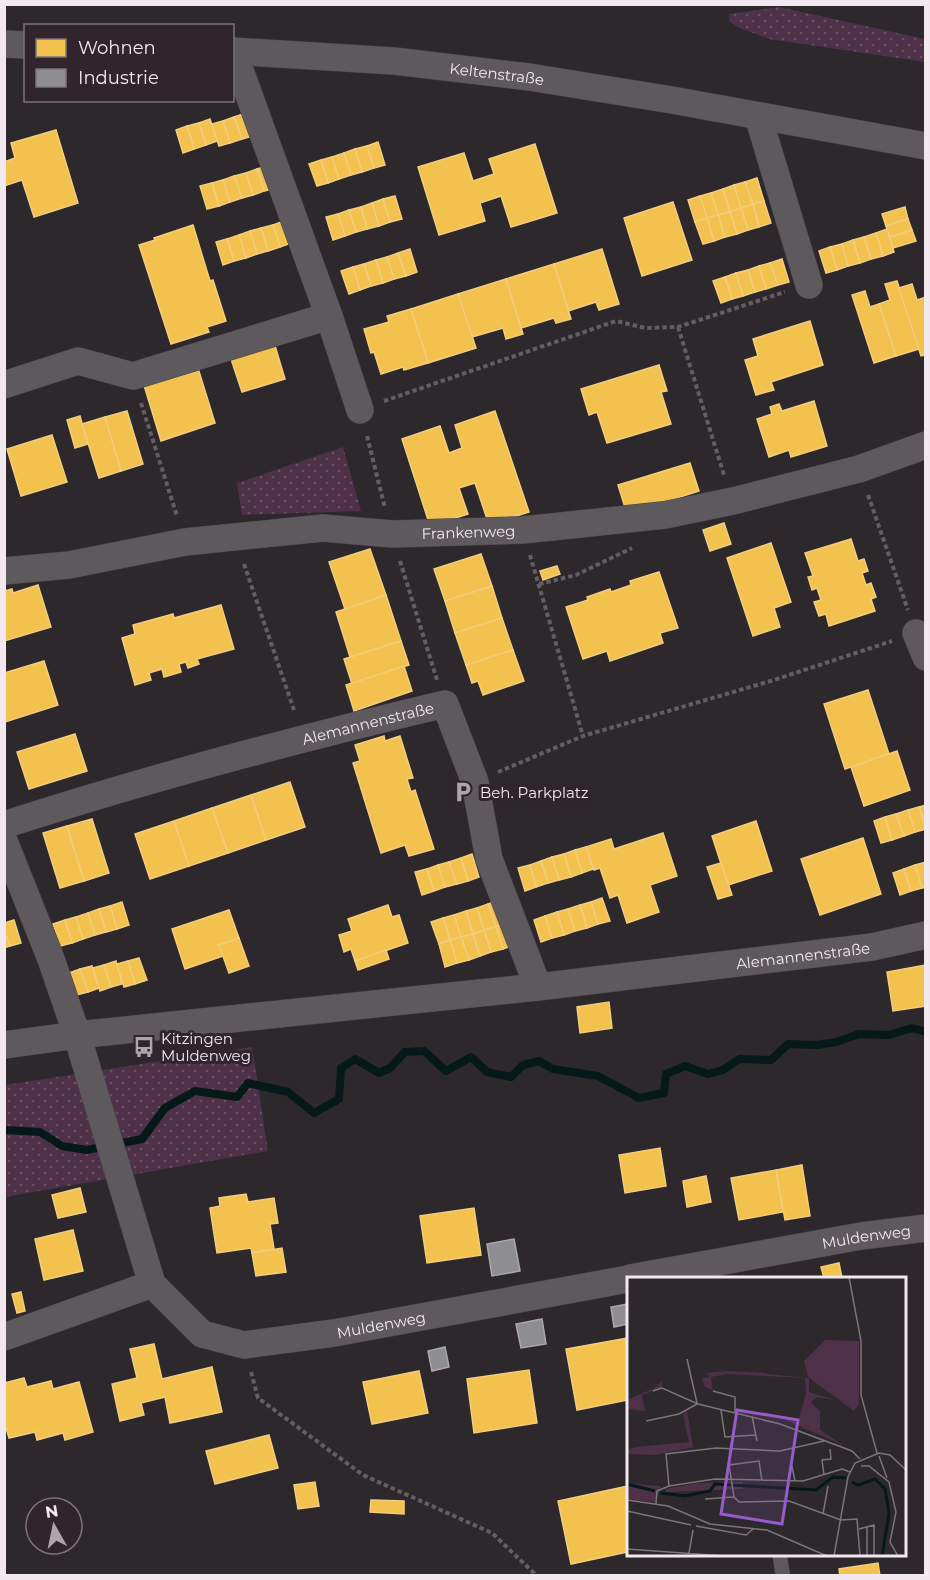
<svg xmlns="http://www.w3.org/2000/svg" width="930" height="1580" font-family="Montserrat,sans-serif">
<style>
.grass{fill:url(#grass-dots)}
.homes{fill:#f2c14e;stroke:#f2cd7e;stroke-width:1.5}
.industry{fill:#8d8d92;stroke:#aba9ae;stroke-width:1.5}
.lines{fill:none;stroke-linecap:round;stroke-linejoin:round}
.stream{stroke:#041918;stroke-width:8}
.service-casing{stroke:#4a4449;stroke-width:15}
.minor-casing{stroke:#4a4449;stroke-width:28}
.path{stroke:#635e62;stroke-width:4;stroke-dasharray:4.5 3;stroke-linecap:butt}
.service{stroke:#5e595d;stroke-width:14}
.minor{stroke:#5e595d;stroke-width:27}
.labels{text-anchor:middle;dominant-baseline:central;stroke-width:6;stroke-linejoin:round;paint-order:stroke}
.street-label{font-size:15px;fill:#f1e9ef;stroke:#30252d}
.poi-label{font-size:15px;fill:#f1e9ef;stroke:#30252d;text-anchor:start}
.inset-river{fill:none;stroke:#041918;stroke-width:3}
.inset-road{fill:none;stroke:#7b757a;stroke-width:1.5}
.view{fill:#985bcb;fill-opacity:0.15;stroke:#985bcb;stroke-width:3}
.inset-edge{fill:none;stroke:#f1e9ef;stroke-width:3}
</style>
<defs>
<pattern id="grass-dots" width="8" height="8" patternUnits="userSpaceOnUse" patternTransform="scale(1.5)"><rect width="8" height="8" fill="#4e3149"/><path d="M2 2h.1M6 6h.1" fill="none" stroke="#684f64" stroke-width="1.8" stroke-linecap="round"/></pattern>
</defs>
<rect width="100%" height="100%" fill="#2d282c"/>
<g class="grass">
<polygon points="779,7 925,39 925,30 925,62 769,39 740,28 730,22 729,14"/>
<polygon points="343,447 361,511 242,515 237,483"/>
<polygon points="252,1047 268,1151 5,1197 5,1085"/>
</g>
<g class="homes">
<polygon points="246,113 253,136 242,139 234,117"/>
<polygon points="234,117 242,139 230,143 223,121"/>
<polygon points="210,119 217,141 206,145 199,123"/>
<polygon points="223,121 230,143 219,146 212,124"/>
<polygon points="199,123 206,145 194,149 187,126"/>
<polygon points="187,126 194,149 183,153 176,130"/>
<polygon points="56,130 78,203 34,217 22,180 4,186 4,162 15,158 11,143"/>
<polygon points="378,142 385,165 374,168 367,146"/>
<polygon points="535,144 557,213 511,227 501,196 480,203 485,221 439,235 418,167 464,153 473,181 494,174 489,159"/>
<polygon points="367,146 374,168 362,172 355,149"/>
<polygon points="355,149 362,172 351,175 344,153"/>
<polygon points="344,153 351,175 339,179 332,157"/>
<polygon points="332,157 339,179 328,183 321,160"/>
<polygon points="321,160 328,183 317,186 309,164"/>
<polygon points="269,165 276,188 264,191 257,169"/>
<polygon points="257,169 264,191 253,195 246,173"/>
<polygon points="246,173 253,195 242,198 234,176"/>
<polygon points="234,176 242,198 230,202 223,180"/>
<polygon points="757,178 764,201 753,204 745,182"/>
<polygon points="223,180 230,202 219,206 212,183"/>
<polygon points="745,182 753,204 741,208 734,185"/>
<polygon points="212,183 219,206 207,209 200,186"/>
<polygon points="734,185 741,208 730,212 723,189"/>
<polygon points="723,189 730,212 718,215 711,193"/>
<polygon points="711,193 718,215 707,218 700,196"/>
<polygon points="395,196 402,219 390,222 383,199"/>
<polygon points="700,196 707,218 695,222 688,200"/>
<polygon points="383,199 390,222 379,226 372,203"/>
<polygon points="764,201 771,223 759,227 753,204"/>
<polygon points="673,202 692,260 642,276 624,218"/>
<polygon points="372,203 379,226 367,229 361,207"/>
<polygon points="753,204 759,227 748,230 741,208"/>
<polygon points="361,207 367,229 356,232 349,210"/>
<polygon points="905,207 908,219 886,226 882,214"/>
<polygon points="741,208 748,230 737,234 730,212"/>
<polygon points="349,210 356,232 345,236 338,214"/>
<polygon points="730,212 737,234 725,237 718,215"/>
<polygon points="338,214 345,236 333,240 326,217"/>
<polygon points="718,215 725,237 714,241 707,218"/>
<polygon points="707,218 714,241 703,244 695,222"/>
<polygon points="908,219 912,230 890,237 886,226"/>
<polygon points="284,221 291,243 280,247 273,225"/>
<polygon points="193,225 210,281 213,280 226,321 207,327 209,332 171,344 139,245 155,240 154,238"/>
<polygon points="273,225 280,247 268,251 261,228"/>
<polygon points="261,228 268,251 257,254 250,231"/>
<polygon points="887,229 894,252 883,256 876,233"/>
<polygon points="912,230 916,241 893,248 890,237"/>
<polygon points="250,231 257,254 246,258 239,235"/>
<polygon points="876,233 883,256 871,259 864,237"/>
<polygon points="239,235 246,258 234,261 227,239"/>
<polygon points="864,237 871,259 860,263 853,240"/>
<polygon points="227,239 234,261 223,265 216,242"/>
<polygon points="853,240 860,263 848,266 842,244"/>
<polygon points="842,244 848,266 837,270 830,247"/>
<polygon points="830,247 837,270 826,273 819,251"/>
<polygon points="410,249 417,272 406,276 398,253"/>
<polygon points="602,249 619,304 599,310 596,302 568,311 554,264"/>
<polygon points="398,253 406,276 394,279 387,257"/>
<polygon points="387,257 394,279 383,283 376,260"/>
<polygon points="782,259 789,282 778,285 770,263"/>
<polygon points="376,260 383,283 371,286 364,264"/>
<polygon points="770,263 778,285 766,289 759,266"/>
<polygon points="364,264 371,286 360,290 353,267"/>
<polygon points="554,264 571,319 556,323 554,318 521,328 506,279"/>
<polygon points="759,266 766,289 755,292 748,270"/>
<polygon points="353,267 360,290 349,294 341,271"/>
<polygon points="748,270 755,292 743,296 736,273"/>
<polygon points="736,273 743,296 732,299 725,277"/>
<polygon points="725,277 732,299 721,303 713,281"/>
<polygon points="506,279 523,334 506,339 503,328 472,337 458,294"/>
<polygon points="897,281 919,349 896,356 879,304 890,300 885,284"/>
<polygon points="912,284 917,300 926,297 926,355 921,356 899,288"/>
<polygon points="865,291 870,307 879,304 896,356 874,363 852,295"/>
<polygon points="458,294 476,348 428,363 411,309"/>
<polygon points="411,309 428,363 404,370 403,367 381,374 374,352 371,353 364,329 389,322 387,316"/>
<polygon points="810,321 823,365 771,382 774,390 756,395 745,360 758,356 753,339"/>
<polygon points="273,339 285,379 242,392 229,353"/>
<polygon points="197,365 215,423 161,441 143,382"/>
<polygon points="659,365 667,391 661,392 671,424 607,443 597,412 589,415 581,389"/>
<polygon points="814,401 827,446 791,457 789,450 769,457 757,419 772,414 770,407 779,404 782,411"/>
<polygon points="127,411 143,464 121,471 105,417"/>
<polygon points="495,411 529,512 489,525 475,483 459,488 468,514 430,526 402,439 440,426 449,453 462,448 455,425"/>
<polygon points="80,416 88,444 75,448 67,420"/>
<polygon points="105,417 121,471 99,478 82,424"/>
<polygon points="52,435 67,482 21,496 7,449"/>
<polygon points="690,463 699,491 627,514 618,485"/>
<polygon points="724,523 731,544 710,551 703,530"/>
<polygon points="851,539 858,561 864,559 868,571 862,573 866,585 871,583 876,597 871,599 875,611 829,626 826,614 819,616 814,602 821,600 817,588 812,590 808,577 813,576 805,553"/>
<polygon points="771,543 791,602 774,608 780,627 753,636 727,558"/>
<polygon points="370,549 386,595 345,609 329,562"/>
<polygon points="481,554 492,586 445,601 434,569"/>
<polygon points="557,566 560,574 543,580 540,571"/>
<polygon points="659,572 678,628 660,633 663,643 610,661 607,651 583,659 566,607 588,600 587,597 610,589 611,592 631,585 630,581"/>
<polygon points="38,585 51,627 4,641 4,591 12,589 13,593"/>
<polygon points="492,586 502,618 455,633 445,601"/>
<polygon points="386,595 401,641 350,657 336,612"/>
<polygon points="221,605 234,649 197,659 199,664 188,668 186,662 179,664 181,672 164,677 162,669 149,673 151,680 135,685 122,638 135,634 133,625 173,614 174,618"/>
<polygon points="502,618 513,650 466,665 455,633"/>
<polygon points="401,641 409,665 352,684 344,659"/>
<polygon points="513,650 524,681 483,695 478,681 472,683 466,665"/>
<polygon points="44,661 58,705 5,722 4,673"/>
<polygon points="404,666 412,691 354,711 346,685"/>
<polygon points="868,690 889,754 845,769 824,704"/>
<polygon points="75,734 87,771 29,789 17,752"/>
<polygon points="384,736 385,741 400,736 413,778 407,779 411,792 415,790 434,849 409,856 405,845 381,853 353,763 360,761 355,745"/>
<polygon points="897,751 910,790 864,806 851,767"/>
<polygon points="290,782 305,827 266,840 251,795"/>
<polygon points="251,795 266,840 228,853 212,808"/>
<polygon points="926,805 926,827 919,807"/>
<polygon points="919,807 926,829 915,832 908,810"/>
<polygon points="212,808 228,853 189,866 174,821"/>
<polygon points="908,810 915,832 904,836 896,814"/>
<polygon points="896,814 904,836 892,840 885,817"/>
<polygon points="885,817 892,840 881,843 874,821"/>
<polygon points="92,819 109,873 84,881 67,826"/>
<polygon points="174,821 189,866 150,879 135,834"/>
<polygon points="756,821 772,871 728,885 712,836"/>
<polygon points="67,826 84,881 60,888 43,833"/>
<polygon points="663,833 677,876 650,885 659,912 627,923 618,895 610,898 600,868 594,870 586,847 611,839 614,849"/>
<polygon points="863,838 881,894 820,915 801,859"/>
<polygon points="586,847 593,869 582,873 575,850"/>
<polygon points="575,850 582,873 571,877 564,854"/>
<polygon points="472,854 479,877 468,881 461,858"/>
<polygon points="564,854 571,877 559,880 552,857"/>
<polygon points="552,857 559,880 548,883 541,861"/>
<polygon points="461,858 468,881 457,884 449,862"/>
<polygon points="541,861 548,883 536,887 530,865"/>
<polygon points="449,862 457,884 445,887 438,865"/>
<polygon points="926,862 926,887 922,888 915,865"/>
<polygon points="721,863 732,895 718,899 707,867"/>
<polygon points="438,865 445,887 434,891 427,869"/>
<polygon points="530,865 536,887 525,891 518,868"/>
<polygon points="915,865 922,888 911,891 904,869"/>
<polygon points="427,869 434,891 422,895 415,872"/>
<polygon points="904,869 911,891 900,895 893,873"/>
<polygon points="602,898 610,921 598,924 591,902"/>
<polygon points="500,900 507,923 496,927 488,904"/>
<polygon points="122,902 129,925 117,929 110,906"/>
<polygon points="591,902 598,924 587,928 580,905"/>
<polygon points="488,904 496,927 484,930 477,908"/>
<polygon points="388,905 392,917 399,915 408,943 355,961 351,949 344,952 339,935 352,931 348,919"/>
<polygon points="580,905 587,928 575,931 568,909"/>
<polygon points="110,906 117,929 106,932 99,909"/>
<polygon points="477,908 484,930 473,934 466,911"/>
<polygon points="99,909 106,932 95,935 88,913"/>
<polygon points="568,909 575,931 564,935 557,912"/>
<polygon points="229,910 239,938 219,945 223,956 185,969 172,929"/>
<polygon points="466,911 473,934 461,937 454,915"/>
<polygon points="557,912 564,935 552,938 545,916"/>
<polygon points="88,913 95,935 83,939 76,917"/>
<polygon points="454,915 461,937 450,940 443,918"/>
<polygon points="545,916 552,938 541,942 534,920"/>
<polygon points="76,917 83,939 72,943 65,920"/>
<polygon points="443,918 450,940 439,944 431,922"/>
<polygon points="14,920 21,943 10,946 4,930 4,923"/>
<polygon points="65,920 72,943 60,946 53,924"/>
<polygon points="507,923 514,945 503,949 496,927"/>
<polygon points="496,927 503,949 491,952 484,930"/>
<polygon points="4,930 10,946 4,948"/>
<polygon points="484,930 491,952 480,956 473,934"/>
<polygon points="473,934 480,956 469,960 461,937"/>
<polygon points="461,937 469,960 457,963 450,940"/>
<polygon points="239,938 249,966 229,973 219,945"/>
<polygon points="450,940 457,963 445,967 439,944"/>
<polygon points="386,950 389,959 358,970 355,961"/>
<polygon points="139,958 147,980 135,984 128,961"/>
<polygon points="116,961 122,984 111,987 104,965"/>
<polygon points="128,961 135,984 124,987 117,964"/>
<polygon points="104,965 111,987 100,991 93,968"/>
<polygon points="926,965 926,1006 893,1011 887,972"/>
<polygon points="92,966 99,988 88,992 80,969"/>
<polygon points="80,969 88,992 76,995 69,973"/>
<polygon points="609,1002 612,1028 580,1033 577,1007"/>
<polygon points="660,1148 666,1186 625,1193 619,1155"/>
<polygon points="802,1165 810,1216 785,1220 776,1170"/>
<polygon points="776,1170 783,1212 739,1220 731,1178"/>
<polygon points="706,1176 711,1202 687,1207 683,1181"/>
<polygon points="80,1188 86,1212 58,1218 52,1195"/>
<polygon points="246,1194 248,1202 274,1198 278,1223 270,1224 274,1249 252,1253 251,1248 217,1253 210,1208 220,1206 219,1198"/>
<polygon points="474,1208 481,1255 427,1263 420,1216"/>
<polygon points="73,1230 83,1271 44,1280 35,1239"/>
<polygon points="282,1248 286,1272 256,1276 252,1253"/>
<polygon points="839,1263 842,1278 824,1278 821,1267"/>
<polygon points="21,1292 25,1311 17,1313 12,1294"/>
<polygon points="628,1338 628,1400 577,1410 566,1349"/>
<polygon points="154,1344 162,1379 212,1367 222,1412 170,1423 165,1397 141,1403 144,1415 120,1421 112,1384 137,1378 130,1349"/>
<polygon points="529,1370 537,1423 474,1433 467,1379"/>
<polygon points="419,1371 428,1413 372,1424 363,1382"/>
<polygon points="24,1378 27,1387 51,1381 53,1389 79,1382 93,1432 65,1440 63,1433 37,1440 35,1432 9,1438 4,1421 4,1383"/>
<polygon points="269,1435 278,1468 215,1484 206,1451"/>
<polygon points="315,1482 319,1506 298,1509 294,1485"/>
<polygon points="628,1486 628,1552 571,1564 558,1501"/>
<polygon points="371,1500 404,1501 404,1514 370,1512"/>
<polygon points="878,1563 880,1576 840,1576 839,1569"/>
</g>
<g class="industry">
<polygon points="514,1239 520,1271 492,1276 487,1244"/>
<polygon points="628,1304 628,1324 614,1327 611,1307"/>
<polygon points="542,1319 546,1344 521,1348 516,1324"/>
<polygon points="445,1347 449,1367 432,1371 428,1351"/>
</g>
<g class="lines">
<polyline class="stream" points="4,1130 40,1132 62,1146 87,1150 142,1139 165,1108 195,1091 237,1097 248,1083 288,1092 314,1113 339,1099 341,1068 355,1059 379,1073 390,1068 405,1052 424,1051 446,1071 471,1057 487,1072 511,1077 523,1065 539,1061 553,1069 598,1076 639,1098 664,1093 666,1074 685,1066 708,1074 723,1070 739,1059 771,1060 788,1044 817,1045 836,1042 859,1034 889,1035 912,1028 926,1032"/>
<defs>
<polyline id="service" points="780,1557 783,1576"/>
<g id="minor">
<polyline points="4,44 26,45"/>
<path id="s1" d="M232,51L394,61L529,77L672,100L926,146"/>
<polyline points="233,51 329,316 360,410"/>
<polyline points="758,116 809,285"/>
<polyline points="4,385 78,361 133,376 329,316"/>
<path id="s2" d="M4,571L69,565L185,542L323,528L392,534L523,530L665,515L733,501L859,469L926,445"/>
<polyline points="916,633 926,657"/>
<path id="s3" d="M4,825C149,778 297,739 445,704L475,782L489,859L538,987"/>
<polyline points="4,841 51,959 77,1035 152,1284"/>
<path id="s4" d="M4,1045L77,1035L538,987L872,947L926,935"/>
<path id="s5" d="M630,1278L861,1236L926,1228"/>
<path id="s6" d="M4,1337L152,1284L202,1334L244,1345L334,1333L628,1279"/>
</g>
</defs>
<use href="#service" class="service-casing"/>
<use href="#minor" class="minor-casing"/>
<g class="path">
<polyline points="678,327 724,475"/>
<polyline points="384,401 616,321 645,328 678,327 785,292"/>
<polyline points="141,403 177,516"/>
<polyline points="367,436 385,508"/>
<polyline points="868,495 908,610"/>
<polyline points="530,555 583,736"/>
<polyline points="400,561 437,680"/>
<polyline points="244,564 295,713"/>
<polyline points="539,584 576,575 632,548"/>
<polyline points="498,772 583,736 774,680 892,641"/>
<polyline points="251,1372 258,1398 363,1475 492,1533 534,1573 535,1576"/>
</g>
<use href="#service" class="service"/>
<use href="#minor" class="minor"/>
</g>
<defs>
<symbol id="parking-bare" viewBox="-9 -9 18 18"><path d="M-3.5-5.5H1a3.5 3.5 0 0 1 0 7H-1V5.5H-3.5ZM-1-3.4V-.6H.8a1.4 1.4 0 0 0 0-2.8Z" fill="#aca5ab" stroke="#30252d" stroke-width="2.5" paint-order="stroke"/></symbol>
<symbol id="bus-bare" viewBox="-9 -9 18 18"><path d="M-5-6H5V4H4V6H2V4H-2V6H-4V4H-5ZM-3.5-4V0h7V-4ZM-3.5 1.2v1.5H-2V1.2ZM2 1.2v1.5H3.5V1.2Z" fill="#aca5ab" stroke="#30252d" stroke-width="2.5" paint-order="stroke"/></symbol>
</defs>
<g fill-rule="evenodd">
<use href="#parking-bare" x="448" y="777" width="30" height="30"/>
<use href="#bus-bare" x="129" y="1032" width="30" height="30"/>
</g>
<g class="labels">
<g class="street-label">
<text stroke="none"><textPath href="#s1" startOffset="266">Keltenstraße</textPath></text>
<text stroke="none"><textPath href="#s2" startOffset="468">Frankenweg</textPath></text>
<text stroke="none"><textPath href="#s3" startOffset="378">Alemannenstraße</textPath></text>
<text stroke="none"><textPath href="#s4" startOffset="804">Alemannenstraße</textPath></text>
<text stroke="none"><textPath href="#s5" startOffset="240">Muldenweg</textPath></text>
<text stroke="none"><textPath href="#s6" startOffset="410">Muldenweg</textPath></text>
</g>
<g class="poi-label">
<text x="480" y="792">Beh. Parkplatz</text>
<text x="161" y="1038">Kitzingen<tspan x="161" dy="17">Muldenweg</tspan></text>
</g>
</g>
<g transform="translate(627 1277)">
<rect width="279" height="279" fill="#2d282c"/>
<path d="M99,94L140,96V97L181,101L182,102V115L208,123L190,120L184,125L193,134V153L216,168L158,143L171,145L179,117L178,101L100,97L84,100L86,113L78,110L75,101L83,100L80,96ZM35,104V111L15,118L18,134L0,132V123L28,111ZM60,134L66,170L29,178L0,177V173L9,170L62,165L56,137ZM116,205V212L39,215V212L71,206ZM0,206L33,209L34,210L28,225L0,222Z" fill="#4e3149"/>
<path d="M198,63L232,64V127L227,134L181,100L177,84Z" fill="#4e3149"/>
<path class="inset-river" d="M225,205L231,208L248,202L258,212L262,236L255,279M0,207L28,214M33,216L58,219L83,214L88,207L189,213L206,200L219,201"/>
<path class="inset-road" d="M222,0L234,64V118L250,176M60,82L70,126M26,114L35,111L71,127L153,147L225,174L233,182M86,114L108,120V136M94,133L98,160L129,158M125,139L130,164M19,144L52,137L70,127M252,179L260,201M164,185L168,204M234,189H242L262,205L269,235L263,265L271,279M197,198L195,183L204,182L203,172M42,209L39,177L89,171L153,174L197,164M107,220L102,188L132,184L135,204M78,222L107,220L112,225L162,224L214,243L230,242L233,279M0,223L41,229L83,247L140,253L200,279M29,227L30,214L42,209L88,202L176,204L215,192L223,195M0,234L64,248M196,237L201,209M69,249L119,258L126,252M240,250V279M232,252L247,248V279M0,272L97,279M62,276L66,253M207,279L221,200L228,186L252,176L263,178L279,193"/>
<path class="view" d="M110,133L171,143L155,247L94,237Z"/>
<rect width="279" height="279" class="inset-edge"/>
</g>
<rect width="930" height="1580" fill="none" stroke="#f1e9ef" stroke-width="12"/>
<rect x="24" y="24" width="210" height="78" fill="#30252d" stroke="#7d737b" stroke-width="1.5"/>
<rect x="36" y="39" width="30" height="18" fill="#f2c14e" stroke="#7d737b" stroke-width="1.5"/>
<text x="78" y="54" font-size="18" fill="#f1e9ef">Wohnen</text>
<rect x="36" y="69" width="30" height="18" fill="#8d8d92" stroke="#7d737b" stroke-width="1.5"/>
<text x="78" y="84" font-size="18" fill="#f1e9ef">Industrie</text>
<g transform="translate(54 1526) rotate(351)"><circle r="28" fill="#30252d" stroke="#7d737b" stroke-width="1.5"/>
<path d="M0-4.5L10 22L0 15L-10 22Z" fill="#aca5ab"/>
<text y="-9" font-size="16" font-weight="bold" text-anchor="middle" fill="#f1e9ef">N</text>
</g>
</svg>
